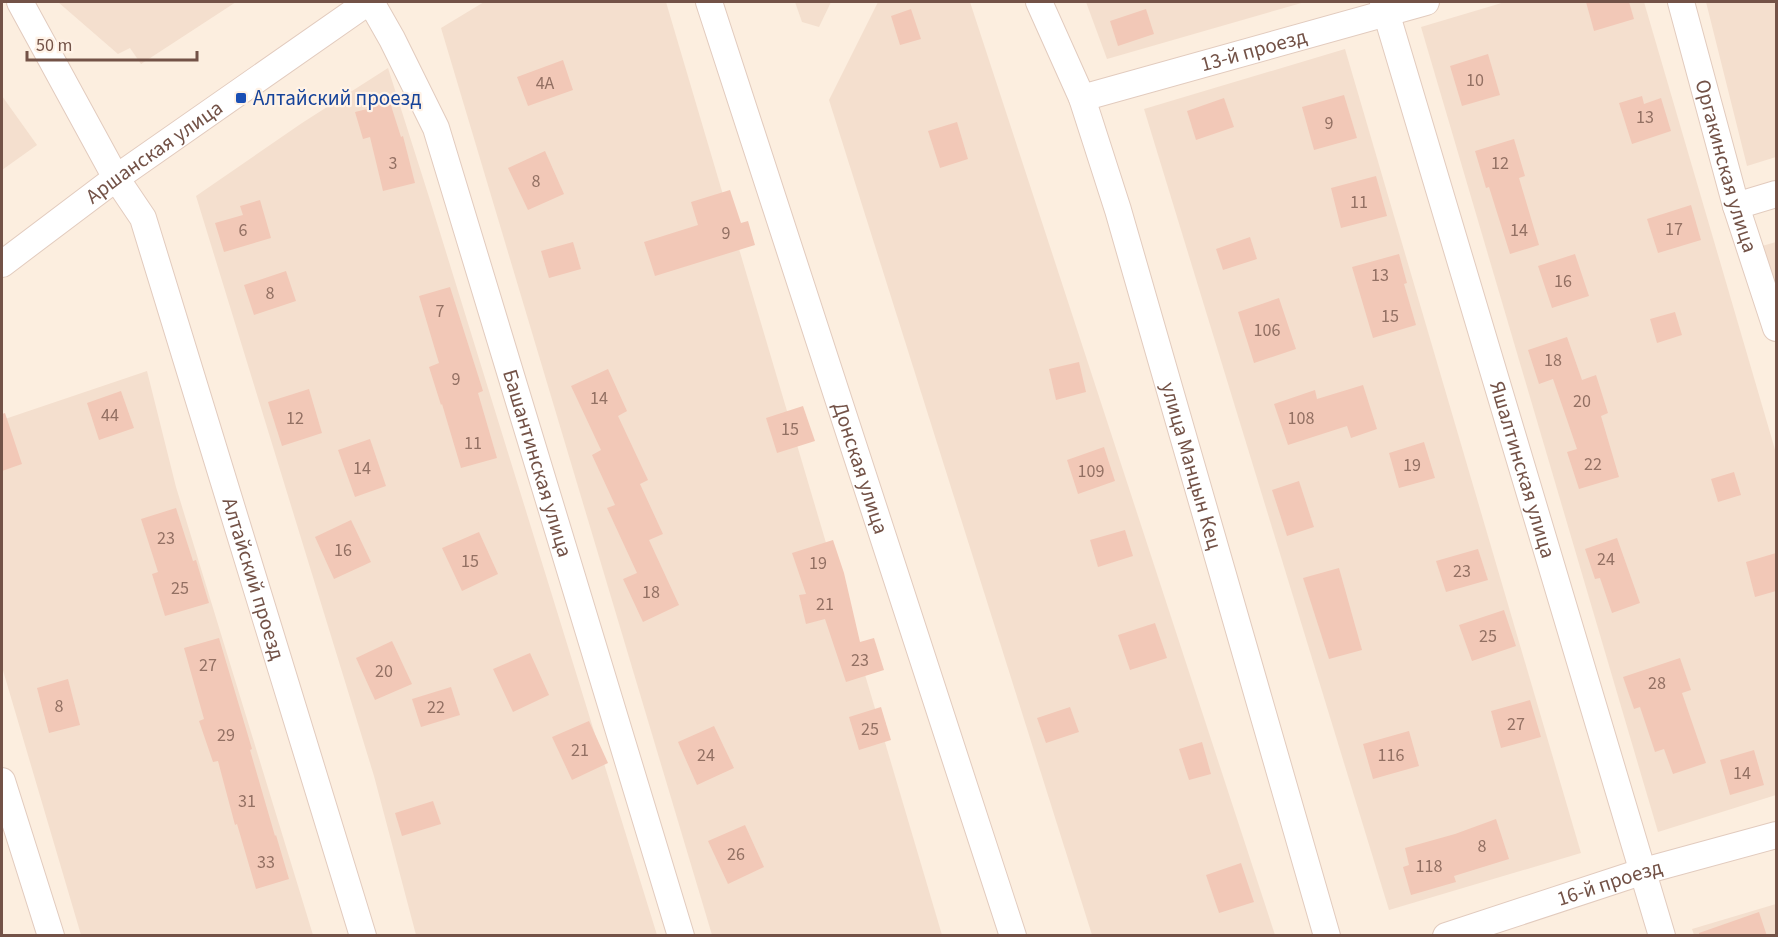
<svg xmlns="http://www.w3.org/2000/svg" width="1778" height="937" font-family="'Source Sans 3',sans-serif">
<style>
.residential{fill:#f4dfce}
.building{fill:#f2c8b7}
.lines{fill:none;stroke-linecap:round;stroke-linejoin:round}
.minor-casing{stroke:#e2cbbe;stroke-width:28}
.minor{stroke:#fff;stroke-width:26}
.transit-dot{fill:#1a4fb4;stroke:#fff2e6;stroke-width:2}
.labels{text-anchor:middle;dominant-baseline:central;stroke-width:4.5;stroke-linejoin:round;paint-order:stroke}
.number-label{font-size:18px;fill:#937063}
.street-label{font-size:21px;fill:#735247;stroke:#fff2e6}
.transit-label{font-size:21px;fill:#164399;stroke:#fff2e6;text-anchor:start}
</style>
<rect width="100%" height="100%" fill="#fceedf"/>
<g class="residential">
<polygon points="58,2 236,2 141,64 130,48 118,54"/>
<polygon points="484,2 666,2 942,935 712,935 441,28"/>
<polygon points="795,2 831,2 819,27 802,22"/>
<polygon points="878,2 970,2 1275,935 1092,935 829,100"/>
<polygon points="1086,2 1305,2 1107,59"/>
<polygon points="1505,2 1644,2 1776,453 1776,795 1658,832 1421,27"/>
<polygon points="1706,2 1776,2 1776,157 1747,166"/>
<polygon points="1345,49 1581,853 1389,910 1144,109"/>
<polygon points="388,68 429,197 657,935 416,935 374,776 196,196 302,123"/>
<polygon points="2,96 37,145 2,170"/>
<polygon points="1776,242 1776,293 1762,246"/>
<polygon points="147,371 176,487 313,935 81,935 2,667 2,420"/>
<polygon points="1776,904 1776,935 1694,935 1692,929"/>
</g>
<g class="building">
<polygon points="1586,2 1629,2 1634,19 1594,31"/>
<polygon points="911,9 921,39 900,45 891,16"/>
<polygon points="1146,9 1154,34 1118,46 1110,21"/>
<polygon points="1488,54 1500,95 1462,106 1450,66"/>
<polygon points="563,60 573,90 528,106 517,77"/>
<polygon points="387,93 401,137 403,136 415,183 383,191 370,137 363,139 355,112 367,109 364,100"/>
<polygon points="1344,95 1357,138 1314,150 1302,107"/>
<polygon points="1642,96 1644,104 1661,98 1671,131 1632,144 1619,103"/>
<polygon points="1224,98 1234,127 1196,140 1187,111"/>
<polygon points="957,122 968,159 940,168 928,131"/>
<polygon points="1514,139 1525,176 1519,178 1539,245 1510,254 1489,187 1486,188 1475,151"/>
<polygon points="545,151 564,194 528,210 508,168"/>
<polygon points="1376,176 1387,216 1341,228 1331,188"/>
<polygon points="730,190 741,223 748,221 755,245 655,276 644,242 698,225 691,202"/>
<polygon points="260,200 271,238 224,252 215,223 243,215 240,206"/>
<polygon points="1691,205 1701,240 1658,253 1647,219"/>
<polygon points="1250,237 1257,259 1223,270 1216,249"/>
<polygon points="573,242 581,269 549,278 541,251"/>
<polygon points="1399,254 1407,283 1404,284 1416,325 1373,338 1352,267"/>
<polygon points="1575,254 1589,296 1552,308 1538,266"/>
<polygon points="286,271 296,301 254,315 244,285"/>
<polygon points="450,287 483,391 478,393 497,458 461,468 442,404 441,405 429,367 439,363 419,296"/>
<polygon points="1279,298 1296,349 1254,363 1238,312"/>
<polygon points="1675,312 1682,335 1657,343 1650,319"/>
<polygon points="1567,337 1582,380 1596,375 1608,413 1601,416 1619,477 1579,489 1567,452 1577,449 1553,379 1539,384 1528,350"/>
<polygon points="1079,362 1086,392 1056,400 1049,369"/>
<polygon points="608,369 627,411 618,416 648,480 640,484 663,534 649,540 679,605 643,622 623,579 637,573 607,508 615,505 592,455 601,450 571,386"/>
<polygon points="1363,385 1377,429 1351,438 1347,426 1288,445 1274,404 1315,390 1317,399"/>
<polygon points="309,389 322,433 282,446 268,402"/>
<polygon points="121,391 134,428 99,440 87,403"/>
<polygon points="803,406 815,441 777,453 766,418"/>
<polygon points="5,413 22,464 2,471 2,414"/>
<polygon points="370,439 386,486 355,497 338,450"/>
<polygon points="1424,442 1435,478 1399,488 1389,453"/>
<polygon points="1104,447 1115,481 1078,494 1067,460"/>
<polygon points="1734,472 1741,495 1718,502 1711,479"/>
<polygon points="1299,481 1314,527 1287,536 1272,490"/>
<polygon points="176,508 193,561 196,560 209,603 165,616 152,574 158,572 141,519"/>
<polygon points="351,520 371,562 334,579 315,537"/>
<polygon points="1125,530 1133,556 1098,567 1090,540"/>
<polygon points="479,532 498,574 462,591 442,548"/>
<polygon points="1617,538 1640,603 1612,613 1600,578 1595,579 1585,549"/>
<polygon points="833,540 844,573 860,642 874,638 884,670 846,682 825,619 806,624 799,595 806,594 792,553"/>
<polygon points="1478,549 1488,580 1446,592 1436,561"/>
<polygon points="1776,553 1776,591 1755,597 1746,562"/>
<polygon points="1339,568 1362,650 1329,659 1303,578"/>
<polygon points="1504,610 1516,646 1472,661 1459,625"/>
<polygon points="1155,623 1167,658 1130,670 1118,635"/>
<polygon points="219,638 252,749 250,750 275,836 276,835 289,879 256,889 237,824 235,825 218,761 213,762 199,721 204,719 184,648"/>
<polygon points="392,641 412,684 375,700 356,658"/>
<polygon points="530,653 549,695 513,712 493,669"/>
<polygon points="1680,658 1691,690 1682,693 1706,763 1673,774 1664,749 1655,752 1640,707 1634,709 1623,677"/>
<polygon points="68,679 80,725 49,733 37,688"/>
<polygon points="451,687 460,715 421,727 412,699"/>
<polygon points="1530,700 1541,737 1501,748 1491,711"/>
<polygon points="881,707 891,740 859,750 849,717"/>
<polygon points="1070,707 1079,732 1046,743 1037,718"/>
<polygon points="589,721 608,763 572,780 552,737"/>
<polygon points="714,726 734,768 697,785 678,742"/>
<polygon points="1409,731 1419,766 1373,779 1363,744"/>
<polygon points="1202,742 1211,774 1189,780 1179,749"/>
<polygon points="1754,750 1764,785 1730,795 1720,760"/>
<polygon points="433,801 441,824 402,836 395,813"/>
<polygon points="1496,819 1509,859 1454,876 1456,882 1411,895 1403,867 1409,865 1405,848 1455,834"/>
<polygon points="745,825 764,867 728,884 708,841"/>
<polygon points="1241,863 1254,902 1219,913 1206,875"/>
<polygon points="1759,912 1767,936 1699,936 1699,933"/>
</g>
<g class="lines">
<defs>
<g id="minor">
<path id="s1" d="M20,2L116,178L143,218L363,936"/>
<path id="s2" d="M371,2L392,39L436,128L681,936"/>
<path id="s3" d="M709,2L1013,936"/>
<path id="s4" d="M1039,2L1082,98L1118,210L1327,936"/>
<path id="s5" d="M1383,2L1662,936"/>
<path id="s6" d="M1681,2L1736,206L1776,328"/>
<path id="s7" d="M1082,98L1426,2"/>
<polyline points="1736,206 1776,194"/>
<path id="s8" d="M2,264L116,178L368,2"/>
<polyline points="2,781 51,936"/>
<path id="s9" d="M1446,936L1644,871L1776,835"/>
</g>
</defs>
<use href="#minor" class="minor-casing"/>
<use href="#minor" class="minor"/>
</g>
<rect class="transit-dot" x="235" y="92" width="12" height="12" rx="3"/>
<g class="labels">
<g class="number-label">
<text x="1475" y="80">10</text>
<text x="545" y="83">4А</text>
<text x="1645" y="117">13</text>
<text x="1329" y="123">9</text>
<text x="393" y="163">3</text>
<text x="1500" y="163">12</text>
<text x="536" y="181">8</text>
<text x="1359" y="202">11</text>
<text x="1674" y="229">17</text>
<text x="243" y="230">6</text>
<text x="1519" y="230">14</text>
<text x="726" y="233">9</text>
<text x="1380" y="275">13</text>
<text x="1563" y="281">16</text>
<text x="270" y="293">8</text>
<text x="440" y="311">7</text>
<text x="1390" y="316">15</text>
<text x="1267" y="330">106</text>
<text x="1553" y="360">18</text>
<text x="456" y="379">9</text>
<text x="599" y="398">14</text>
<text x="1582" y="401">20</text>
<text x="110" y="415">44</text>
<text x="295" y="418">12</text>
<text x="1301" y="418">108</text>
<text x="790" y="429">15</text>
<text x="473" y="443">11</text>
<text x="1593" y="464">22</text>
<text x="1412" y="465">19</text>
<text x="362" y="468">14</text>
<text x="1091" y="471">109</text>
<text x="166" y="538">23</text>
<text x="343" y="550">16</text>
<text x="1606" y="559">24</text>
<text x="470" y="561">15</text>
<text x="818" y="563">19</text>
<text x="1462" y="571">23</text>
<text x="180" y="588">25</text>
<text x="651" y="592">18</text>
<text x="825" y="604">21</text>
<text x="1488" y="636">25</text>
<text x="860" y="660">23</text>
<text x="208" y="665">27</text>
<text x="384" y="671">20</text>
<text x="1657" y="683">28</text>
<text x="59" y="706">8</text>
<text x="436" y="707">22</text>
<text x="1516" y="724">27</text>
<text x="870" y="729">25</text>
<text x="226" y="735">29</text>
<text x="580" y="750">21</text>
<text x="706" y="755">24</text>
<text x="1391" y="755">116</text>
<text x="1742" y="773">14</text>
<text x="247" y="801">31</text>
<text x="1482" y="846">8</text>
<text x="736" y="854">26</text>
<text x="266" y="862">33</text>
<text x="1429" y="866">118</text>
</g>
<g class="street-label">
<text stroke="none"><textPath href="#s7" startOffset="178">13-й проезд</textPath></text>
<text stroke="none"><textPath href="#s8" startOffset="189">Аршанская улица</textPath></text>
<text stroke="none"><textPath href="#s6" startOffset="170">Оргакинская улица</textPath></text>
<text stroke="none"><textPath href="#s2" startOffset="492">Башантинская улица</textPath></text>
<text stroke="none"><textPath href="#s4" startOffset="489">улица Манцын Кец</textPath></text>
<text stroke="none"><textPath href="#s3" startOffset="490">Донская улица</textPath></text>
<text stroke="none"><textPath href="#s5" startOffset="488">Яшалтинская улица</textPath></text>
<text stroke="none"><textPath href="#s1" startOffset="626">Алтайский проезд</textPath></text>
<text stroke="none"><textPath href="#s9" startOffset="172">16-й проезд</textPath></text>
</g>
<g class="transit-label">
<text x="253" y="98">Алтайский проезд</text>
</g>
</g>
<rect width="1778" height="937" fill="none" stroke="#735247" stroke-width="6"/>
<path d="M27 51v9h170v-9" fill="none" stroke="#735247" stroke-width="3"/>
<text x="36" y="51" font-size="18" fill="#735247" stroke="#fff2e6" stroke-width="4.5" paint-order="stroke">50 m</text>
</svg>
